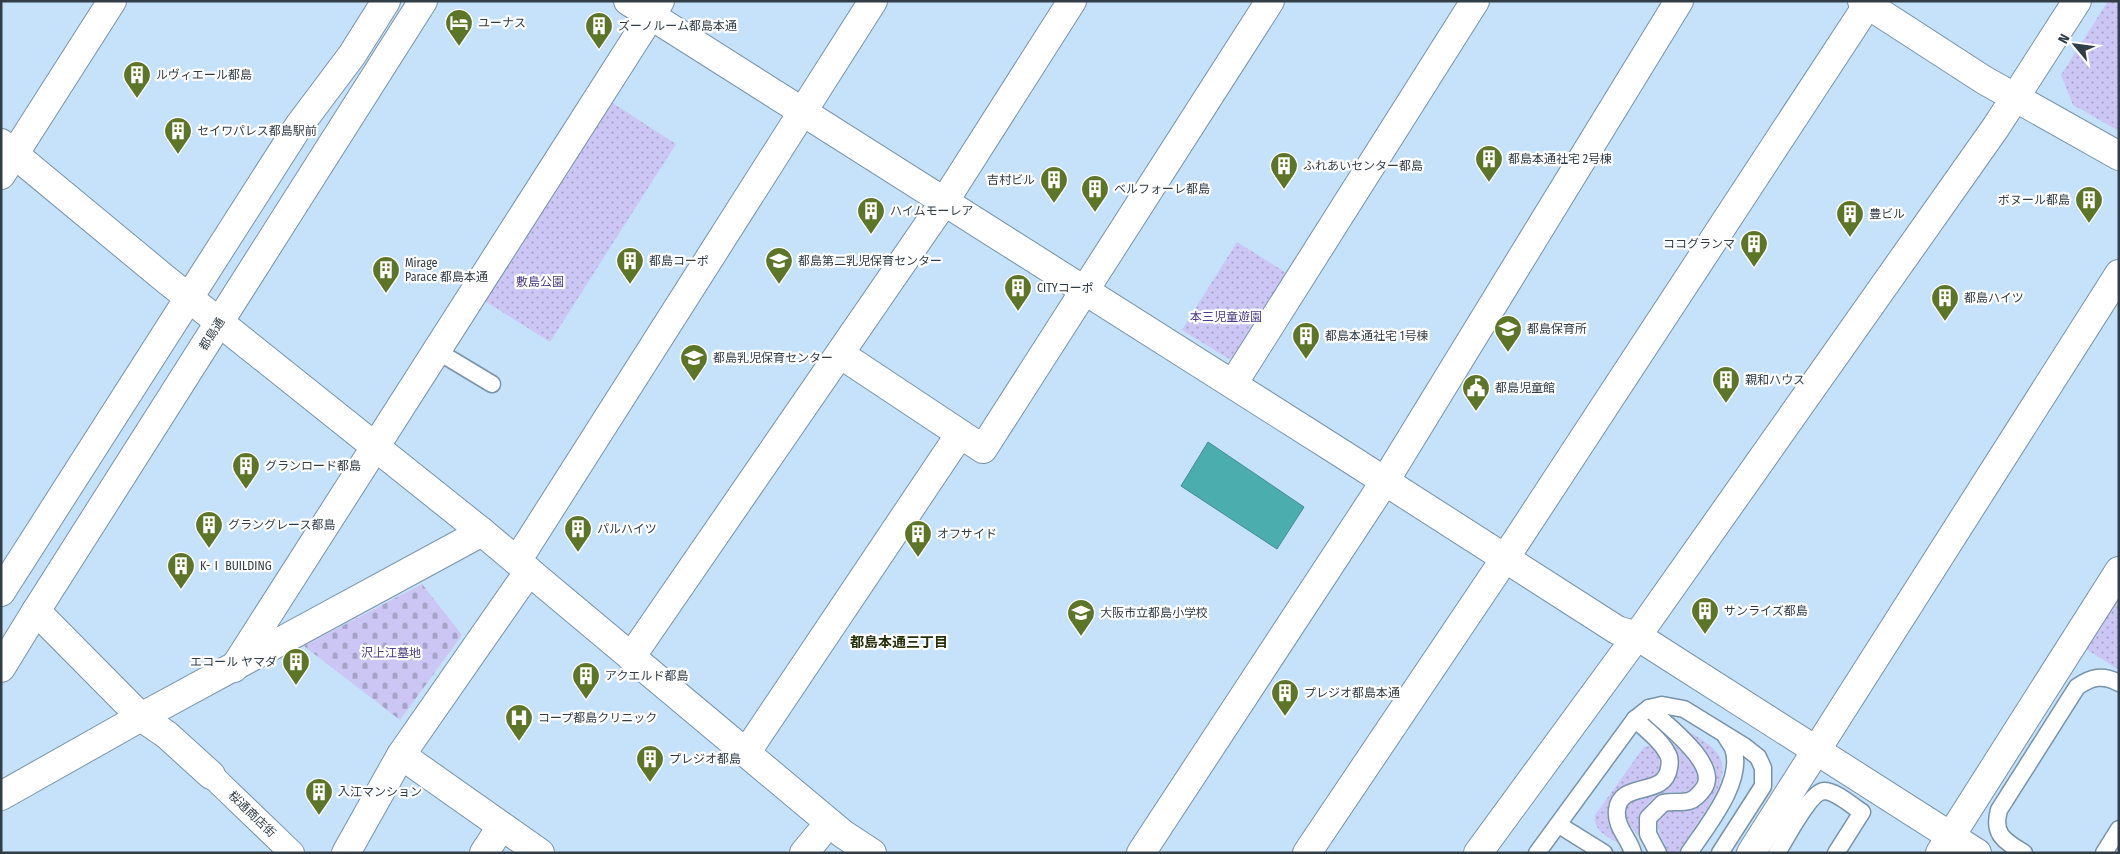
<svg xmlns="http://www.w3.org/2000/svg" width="2120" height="854" font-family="'Fira Sans Condensed','Noto Sans JP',sans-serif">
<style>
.grass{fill:url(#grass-dots)}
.cemetery{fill:url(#cemetery-stones)}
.water{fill:#4cadae;stroke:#448c8f}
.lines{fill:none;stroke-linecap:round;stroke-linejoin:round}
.service-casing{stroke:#7893a9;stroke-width:19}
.pedestrian-casing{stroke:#7893a9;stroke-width:26}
.minor-casing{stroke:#7893a9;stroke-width:30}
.tertiary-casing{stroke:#7893a9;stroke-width:30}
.primary-casing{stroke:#7893a9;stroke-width:30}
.service{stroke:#fff;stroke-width:16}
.pedestrian{stroke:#fff;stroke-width:24}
.minor{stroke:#fff;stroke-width:28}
.tertiary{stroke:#fff;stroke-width:28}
.primary{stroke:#fff;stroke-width:28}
.labels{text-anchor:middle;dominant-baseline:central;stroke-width:4.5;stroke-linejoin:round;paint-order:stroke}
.poi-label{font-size:12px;fill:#323e47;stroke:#fff;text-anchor:start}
.park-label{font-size:12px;fill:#4d3c87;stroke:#fff}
.street-label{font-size:12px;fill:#323e47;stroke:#fff}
.neighbourhood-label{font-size:14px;font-weight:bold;fill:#25300b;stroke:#fff}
</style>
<defs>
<pattern id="grass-dots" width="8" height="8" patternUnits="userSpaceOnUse" patternTransform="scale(1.25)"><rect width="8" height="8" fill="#ccc6f5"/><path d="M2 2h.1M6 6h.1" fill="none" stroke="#a6a2c8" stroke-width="1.8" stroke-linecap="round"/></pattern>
<pattern id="cemetery-stones" width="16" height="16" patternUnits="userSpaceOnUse" patternTransform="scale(1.25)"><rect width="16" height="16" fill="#ccc6f5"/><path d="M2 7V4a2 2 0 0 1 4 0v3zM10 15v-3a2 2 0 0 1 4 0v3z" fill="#a6a2c8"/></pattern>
</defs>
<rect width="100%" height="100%" fill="#c5e2fa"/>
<g class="grass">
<polygon points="2108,1 2119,1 2119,131 2073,105 2061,75"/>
<polygon points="608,100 676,144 550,342 480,298"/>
<polygon points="1237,242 1288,274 1236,358 1229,359 1182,330"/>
<polygon points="2119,597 2119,670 2086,649"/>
<path d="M1684,731C1693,733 1698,737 1705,742C1738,763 1717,792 1702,816C1694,828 1686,841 1678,853H1667C1665,839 1654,831 1659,816C1674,804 1695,807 1706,799C1711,795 1714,788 1715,782C1720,759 1699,745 1684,731Z"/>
<path d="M1667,738L1695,764L1698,779C1695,784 1693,789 1688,791C1681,794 1674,791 1668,792C1645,797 1636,818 1642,839C1633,831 1613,810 1632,800C1641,794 1653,796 1666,788L1676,753Z"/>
<path d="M1651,746C1661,754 1664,772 1651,778C1645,781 1638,779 1632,782C1612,790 1600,810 1612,831C1615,836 1620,841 1623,846C1611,838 1592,832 1595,815L1644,747Z"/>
</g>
<polygon class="cemetery" points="422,584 462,635 400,720 304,646"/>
<polygon class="water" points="1208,442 1304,507 1277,549 1181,486"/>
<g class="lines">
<defs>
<g id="service">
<polyline points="437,351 492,384"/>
<path d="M1649,708C1665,724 1720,764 1704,788C1700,794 1696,799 1689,801C1681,803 1671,801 1663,803L1648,818V834L1658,853"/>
<polyline points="1559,825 1604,853"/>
<polyline points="1537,853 1635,719 1649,708 1662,705 1684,709 1744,746 1758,757 1763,768 1763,786 1720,853"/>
<path d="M1633,853C1629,838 1615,827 1617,810C1620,780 1665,798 1669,768C1670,763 1670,757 1667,753C1661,740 1645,729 1635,719"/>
<path d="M1689,853C1706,827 1745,781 1733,748C1731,744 1727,739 1725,735"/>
<path d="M1777,853C1785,840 1810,792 1824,791C1836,791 1852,806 1862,812L1836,853"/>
<path d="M2024,853C2005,841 1992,835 1999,810L2077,687C2091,677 2103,674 2119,683"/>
<polyline points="2104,853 2119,829"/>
</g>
<polyline id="pedestrian" points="211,775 292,853"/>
<g id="minor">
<polyline points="628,1 1344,455 1617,630 1637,636 1977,853"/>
<polyline points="1862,1 1984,80 2119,156"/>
<polyline points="1,143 164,278 482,532 843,834 872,853"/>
<polyline points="1,175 112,1"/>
<polyline points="840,354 983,449 1270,1"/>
<polyline points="1233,384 1475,1"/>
<polyline points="517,561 873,1"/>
<polyline points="36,611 141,717 167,735 211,775"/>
<polyline points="631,657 944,202 1072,1"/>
<polyline points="234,668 660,1"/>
<polyline points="746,753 960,434"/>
<polyline points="401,755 540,853"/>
<polyline points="1,796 141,717 482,532"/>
<polyline points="346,853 401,755 529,571"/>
<polyline points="484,853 501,827"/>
<polyline points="804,853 829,823"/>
<polyline points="1141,853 1385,481 1679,1"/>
<polyline points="1307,853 1498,569 1870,1"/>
<polyline points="1751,853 2119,274"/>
<polyline points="1940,853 2119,571"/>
</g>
<polyline id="tertiary" points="1478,853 1637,636 1996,127 2077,1"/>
<g id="primary">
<polyline points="1,592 298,127 352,55 386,1"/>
<polyline points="1,668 36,611 423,1"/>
</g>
</defs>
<use href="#service" class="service-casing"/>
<use href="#pedestrian" class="pedestrian-casing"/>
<use href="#minor" class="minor-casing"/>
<use href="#tertiary" class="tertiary-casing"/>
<use href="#primary" class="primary-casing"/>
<use href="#service" class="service"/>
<use href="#pedestrian" class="pedestrian"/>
<use href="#minor" class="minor"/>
<use href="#tertiary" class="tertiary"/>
<use href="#primary" class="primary"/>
</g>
<defs>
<symbol id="hotel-pin" viewBox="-11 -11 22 30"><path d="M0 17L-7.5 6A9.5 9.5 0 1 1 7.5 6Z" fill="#5d7527" stroke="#fff"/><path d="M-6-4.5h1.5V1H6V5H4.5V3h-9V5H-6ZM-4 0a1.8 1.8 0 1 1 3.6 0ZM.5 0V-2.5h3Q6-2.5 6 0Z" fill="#fff"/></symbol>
<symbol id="building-pin" viewBox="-11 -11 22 30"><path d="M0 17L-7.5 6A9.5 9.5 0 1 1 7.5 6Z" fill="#5d7527" stroke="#fff"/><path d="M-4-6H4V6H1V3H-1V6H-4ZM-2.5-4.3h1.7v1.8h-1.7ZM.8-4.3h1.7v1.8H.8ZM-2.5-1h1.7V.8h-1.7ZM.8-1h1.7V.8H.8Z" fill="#fff"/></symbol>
<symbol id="school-pin" viewBox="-11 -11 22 30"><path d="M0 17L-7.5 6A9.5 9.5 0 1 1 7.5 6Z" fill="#5d7527" stroke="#fff"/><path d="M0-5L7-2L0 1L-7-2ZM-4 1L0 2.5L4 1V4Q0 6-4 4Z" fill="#fff"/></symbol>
<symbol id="civic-pin" viewBox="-11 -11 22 30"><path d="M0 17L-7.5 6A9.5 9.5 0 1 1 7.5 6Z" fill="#5d7527" stroke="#fff"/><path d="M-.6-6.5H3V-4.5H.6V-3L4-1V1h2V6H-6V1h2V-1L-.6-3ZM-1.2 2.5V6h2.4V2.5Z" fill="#fff"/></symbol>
<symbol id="hospital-pin" viewBox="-11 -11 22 30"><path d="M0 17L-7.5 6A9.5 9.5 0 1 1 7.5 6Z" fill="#5d7527" stroke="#fff"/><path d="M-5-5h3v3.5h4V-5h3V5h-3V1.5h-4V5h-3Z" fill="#fff"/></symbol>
</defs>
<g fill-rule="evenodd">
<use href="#hotel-pin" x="443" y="7" width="32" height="43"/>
<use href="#building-pin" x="583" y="10" width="32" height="43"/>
<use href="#building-pin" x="121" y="59" width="32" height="43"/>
<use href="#building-pin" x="162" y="115" width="32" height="43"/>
<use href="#building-pin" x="1473" y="143" width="32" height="43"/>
<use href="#building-pin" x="1268" y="150" width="32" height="43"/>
<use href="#building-pin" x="1038" y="164" width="32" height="43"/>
<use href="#building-pin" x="1079" y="173" width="32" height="43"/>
<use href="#building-pin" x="2073" y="184" width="32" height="43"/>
<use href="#building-pin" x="855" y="195" width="32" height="43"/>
<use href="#building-pin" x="1834" y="198" width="32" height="43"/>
<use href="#building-pin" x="1738" y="228" width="32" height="43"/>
<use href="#building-pin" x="614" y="245" width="32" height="43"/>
<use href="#school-pin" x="763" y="245" width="32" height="43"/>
<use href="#building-pin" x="370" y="254" width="32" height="43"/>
<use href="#building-pin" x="1002" y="272" width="32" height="43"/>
<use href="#building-pin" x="1929" y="282" width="32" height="43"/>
<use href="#school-pin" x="1492" y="313" width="32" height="43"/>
<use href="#building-pin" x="1290" y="320" width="32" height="43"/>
<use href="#school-pin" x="678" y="342" width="32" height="43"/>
<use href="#building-pin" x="1710" y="364" width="32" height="43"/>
<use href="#civic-pin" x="1460" y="372" width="32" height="43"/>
<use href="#building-pin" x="230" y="450" width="32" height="43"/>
<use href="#building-pin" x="193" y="509" width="32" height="43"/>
<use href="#building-pin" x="562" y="513" width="32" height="43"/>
<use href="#building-pin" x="902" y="518" width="32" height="43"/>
<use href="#building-pin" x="165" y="550" width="32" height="43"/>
<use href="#building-pin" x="1689" y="595" width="32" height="43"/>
<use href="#school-pin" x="1065" y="597" width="32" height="43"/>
<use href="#building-pin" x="280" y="646" width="32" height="43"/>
<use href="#building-pin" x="570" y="660" width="32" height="43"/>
<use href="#building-pin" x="1269" y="677" width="32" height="43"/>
<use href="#hospital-pin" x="503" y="702" width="32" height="43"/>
<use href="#building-pin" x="634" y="743" width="32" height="43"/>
<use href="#building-pin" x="303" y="776" width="32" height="43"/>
</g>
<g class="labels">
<g class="poi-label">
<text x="478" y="23">ユーナス</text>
<text x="618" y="26">ズーノルーム都島本通</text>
<text x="156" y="75">ルヴィエール都島</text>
<text x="197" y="131">セイワパレス都島駅前</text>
<text x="1508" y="159">都島本通社宅 2号棟</text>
<text x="1303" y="166">ふれあいセンター都島</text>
<text x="1035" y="180" text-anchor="end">吉村ビル</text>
<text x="1114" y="189">ベルフォーレ都島</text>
<text x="2070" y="200" text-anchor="end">ボヌール都島</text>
<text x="890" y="211">ハイムモーレア</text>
<text x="1869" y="214">豊ビル</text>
<text x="1735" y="244" text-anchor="end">ココグランマ</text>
<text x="649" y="261">都島コーポ</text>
<text x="798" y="261">都島第二乳児保育センター</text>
<text x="405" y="263">Mirage<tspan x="405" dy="14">Parace 都島本通</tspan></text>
<text x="1037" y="288">CITYコーポ</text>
<text x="1964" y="298">都島ハイツ</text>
<text x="1527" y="329">都島保育所</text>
<text x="1325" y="336">都島本通社宅 1号棟</text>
<text x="713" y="358">都島乳児保育センター</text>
<text x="1745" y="380">親和ハウス</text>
<text x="1495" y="388">都島児童館</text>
<text x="265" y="466">グランロード都島</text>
<text x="228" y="525">グラングレース都島</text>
<text x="597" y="529">パルハイツ</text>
<text x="937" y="534">オフサイド</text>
<text x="200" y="566">K-Ⅰ BUILDING</text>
<text x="1724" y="611">サンライズ都島</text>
<text x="1100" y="613">大阪市立都島小学校</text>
<text x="277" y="662" text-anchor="end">エコール ヤマダ</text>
<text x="605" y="676">アクエルド都島</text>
<text x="1304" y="693">プレジオ都島本通</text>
<text x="538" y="718">コープ都島クリニック</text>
<text x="669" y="759">プレジオ都島</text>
<text x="338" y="792">入江マンション</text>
</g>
<g class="park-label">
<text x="540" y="282">敷島公園</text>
<text x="1226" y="317">本三児童遊園</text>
<text x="391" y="653">沢上江墓地</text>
</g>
<g class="street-label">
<text transform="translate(212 334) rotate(-57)">都島通</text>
<text transform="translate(252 814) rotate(44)">桜通商店街</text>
</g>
<g class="neighbourhood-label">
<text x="899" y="642">都島本通三丁目</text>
</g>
</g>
<rect width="2120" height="854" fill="none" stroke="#323e47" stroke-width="5"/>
<g transform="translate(2075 45) rotate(299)" stroke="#ffffff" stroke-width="4" paint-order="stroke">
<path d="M0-4L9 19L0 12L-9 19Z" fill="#323e47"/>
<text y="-8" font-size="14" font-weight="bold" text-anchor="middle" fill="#323e47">N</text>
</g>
</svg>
